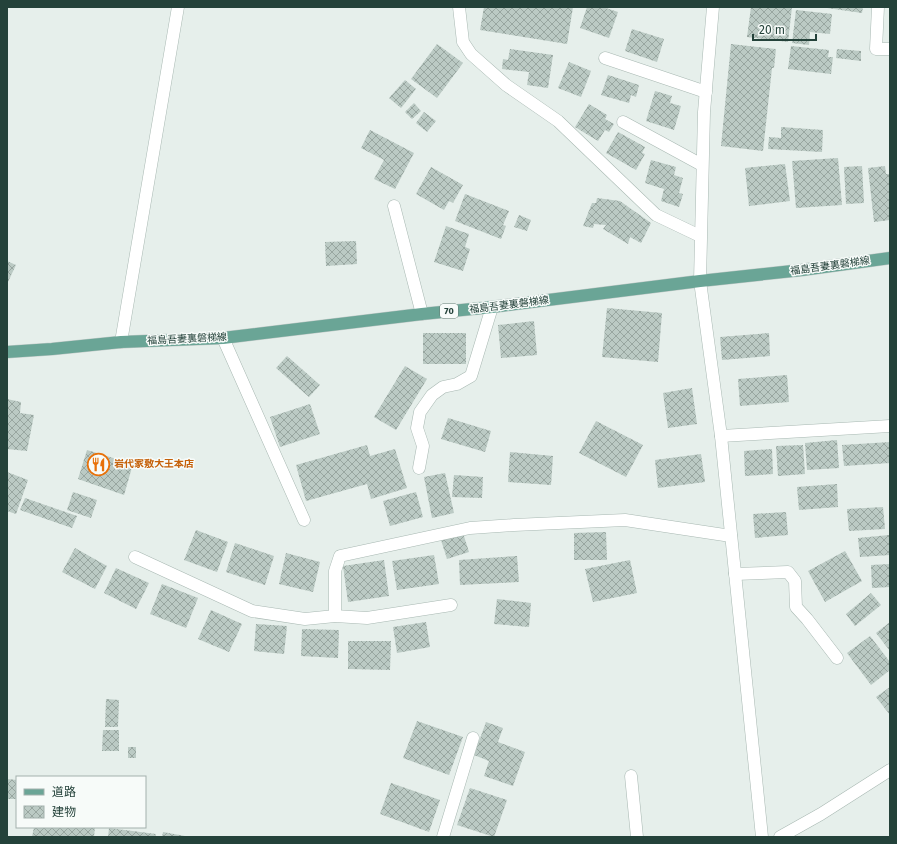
<svg xmlns="http://www.w3.org/2000/svg" width="897" height="844" font-family="'Fira Sans','Noto Sans JP',sans-serif">
<style>
.building{fill:url(#building-cross-hatch)}
.lines{fill:none;stroke-linecap:round;stroke-linejoin:round}
.lane-casing{stroke:#a8b8b2;stroke-width:13}
.street-casing{stroke:#a8b8b2;stroke-width:13}
.primary-casing{stroke:#c2cac8;stroke-width:13}
.lane{stroke:#fff;stroke-width:12}
.street{stroke:#fff;stroke-width:12}
.primary{stroke:#6aa596;stroke-width:12}
.labels{text-anchor:middle;dominant-baseline:central;stroke-width:3;stroke-linejoin:round;paint-order:stroke}
.shield{fill:#f7fbf9;stroke:#637a73;stroke-width:1}
.shield-label{font-size:9px;font-weight:bold;fill:#24423a}
.street-label{font-size:10px;fill:#24423a;stroke:#f7fbf9}
.food-label{font-size:10px;font-weight:bold;fill:#c56008;stroke:#f7fbf9;text-anchor:start}
</style>
<defs>
<pattern id="building-cross-hatch" width="8" height="8" patternUnits="userSpaceOnUse"><rect width="8" height="8" fill="#bbcac4"/><path d="M0 0l8 8M0 8l8-8" fill="none" stroke="#98a6a0"/></pattern>
</defs>
<rect width="100%" height="100%" fill="#e6efeb"/>
<g class="building">
<polygon points="484,7 573,7 567,44 480,30"/>
<polygon points="587,7 603,7 618,12 609,38 580,28"/>
<polygon points="751,7 792,7 788,42 747,37"/>
<polygon points="827,7 863,7 862,13 827,8"/>
<polygon points="796,10 832,14 830,34 810,32 809,45 792,43"/>
<polygon points="632,29 664,39 657,62 625,51"/>
<polygon points="437,44 463,63 437,98 411,79"/>
<polygon points="731,44 776,49 774,68 772,68 763,151 721,146"/>
<polygon points="791,46 829,50 828,57 833,57 831,74 788,69"/>
<polygon points="510,49 553,55 548,88 527,85 529,72 502,69 503,59 508,60"/>
<polygon points="837,49 861,51 861,61 836,58"/>
<polygon points="569,62 591,71 581,97 558,88"/>
<polygon points="608,75 639,85 636,97 631,95 629,103 601,95"/>
<polygon points="405,80 416,89 401,108 389,98"/>
<polygon points="655,91 672,96 670,103 681,106 674,130 646,121"/>
<polygon points="414,103 421,111 412,119 405,112"/>
<polygon points="589,104 607,115 605,119 614,124 609,132 605,130 598,141 575,127"/>
<polygon points="424,112 436,121 427,132 416,123"/>
<polygon points="781,127 823,130 822,152 768,149 769,137 781,138"/>
<polygon points="370,130 414,153 395,189 374,179 384,160 361,148"/>
<polygon points="618,132 645,147 642,153 645,154 636,170 606,153"/>
<polygon points="838,158 842,205 796,208 792,161"/>
<polygon points="651,160 676,167 674,175 683,178 679,193 683,194 679,207 661,201 664,189 645,183"/>
<polygon points="785,164 790,201 749,206 745,168"/>
<polygon points="862,166 864,203 846,204 844,167"/>
<polygon points="885,166 886,174 890,174 890,220 874,222 868,168"/>
<polygon points="431,167 463,185 453,203 449,201 444,210 416,194"/>
<polygon points="465,194 509,211 503,225 506,226 501,239 455,221"/>
<polygon points="597,198 620,201 651,223 641,243 630,237 628,244 603,229 606,225 594,224 593,228 583,226 592,203 596,203"/>
<polygon points="519,215 531,220 527,231 514,227"/>
<polygon points="446,226 469,234 465,247 470,249 463,271 434,262"/>
<polygon points="356,241 357,264 326,266 325,242"/>
<polygon points="7,261 16,265 7,284"/>
<polygon points="607,308 662,313 658,362 602,357"/>
<polygon points="534,321 537,355 501,358 498,325"/>
<rect x="423" y="333" width="43" height="31"/>
<polygon points="769,333 770,356 722,360 720,337"/>
<polygon points="287,356 320,385 309,397 276,368"/>
<polygon points="405,366 427,379 396,430 374,417"/>
<polygon points="787,375 789,402 740,406 738,379"/>
<polygon points="692,388 697,424 668,428 663,393"/>
<polygon points="7,399 21,402 20,413 34,415 27,451 7,449"/>
<polygon points="310,404 320,434 280,447 270,417"/>
<polygon points="448,418 491,431 485,452 441,439"/>
<polygon points="596,421 643,445 626,477 579,453"/>
<polygon points="837,440 839,468 807,470 805,443"/>
<polygon points="890,442 890,463 844,466 842,445"/>
<polygon points="367,445 370,456 395,449 407,488 371,499 367,484 306,501 296,465"/>
<polygon points="803,445 805,474 778,476 776,446"/>
<polygon points="772,449 773,474 745,476 744,451"/>
<polygon points="87,450 133,464 124,495 78,479"/>
<polygon points="510,452 553,456 551,485 508,482"/>
<polygon points="701,454 705,482 658,488 655,460"/>
<polygon points="7,472 28,480 16,514 7,511"/>
<polygon points="445,473 454,513 432,518 424,477"/>
<polygon points="454,475 483,477 482,498 452,497"/>
<polygon points="837,484 838,507 799,510 797,487"/>
<polygon points="73,492 97,500 91,518 67,510"/>
<polygon points="416,492 423,517 390,526 383,501"/>
<polygon points="25,498 77,516 72,528 20,510"/>
<polygon points="883,507 885,529 849,531 847,509"/>
<polygon points="786,512 788,535 755,538 753,514"/>
<polygon points="196,530 228,542 217,572 184,560"/>
<polygon points="606,532 607,560 574,560 574,533"/>
<polygon points="463,533 469,552 447,559 441,540"/>
<polygon points="889,535 890,555 860,557 858,538"/>
<polygon points="235,543 274,556 265,585 226,572"/>
<polygon points="75,548 107,566 95,589 62,572"/>
<polygon points="845,551 862,581 825,602 808,571"/>
<polygon points="286,553 320,562 313,592 279,584"/>
<polygon points="434,555 439,584 397,590 392,561"/>
<polygon points="517,556 519,582 460,585 459,560"/>
<polygon points="384,560 389,596 348,602 343,566"/>
<polygon points="630,560 637,593 593,602 585,569"/>
<polygon points="890,564 890,587 872,588 871,565"/>
<polygon points="116,568 149,583 136,609 104,593"/>
<polygon points="162,584 198,598 186,628 150,614"/>
<polygon points="871,593 881,605 855,626 846,614"/>
<polygon points="497,599 531,603 529,627 494,624"/>
<polygon points="211,610 242,624 229,652 198,639"/>
<polygon points="426,622 430,647 397,653 393,627"/>
<polygon points="890,622 890,651 876,633"/>
<polygon points="256,624 287,626 284,654 254,651"/>
<polygon points="302,629 339,630 338,658 301,656"/>
<polygon points="870,636 890,662 890,670 871,685 847,653"/>
<polygon points="348,641 391,641 390,670 348,669"/>
<polygon points="890,687 890,715 876,697"/>
<polygon points="106,699 119,700 118,727 105,727"/>
<polygon points="417,721 463,737 449,775 403,758"/>
<polygon points="486,722 503,728 498,742 525,752 513,786 484,776 489,761 474,755"/>
<polygon points="103,730 119,730 119,751 102,751"/>
<rect x="128" y="747" width="8" height="11"/>
<polygon points="7,779 17,780 17,799 7,799"/>
<polygon points="391,783 440,800 429,832 380,814"/>
<polygon points="470,788 507,800 494,837 457,825"/>
<polygon points="34,827 95,827 94,837 32,837"/>
<polygon points="109,828 156,834 155,837 108,837"/>
<polygon points="163,832 185,836 185,837 162,837"/>
</g>
<g class="lines">
<defs>
<polyline id="lane" points="394,206 422,314"/>
<g id="street">
<polyline points="459,7 463,42 471,54 506,85 558,121 656,215 700,236"/>
<polyline points="713,7 704,112 700,281 721,436 762,837"/>
<polyline points="878,7 876,49 890,49"/>
<polyline points="605,58 706,92"/>
<polyline points="623,122 702,165"/>
<polyline points="223,338 304,520"/>
<polyline points="121,342 178,7"/>
<polyline points="721,436 890,426"/>
<polyline points="419,468 423,446 417,428 420,412 432,395 443,387 457,384 471,376 492,307"/>
<polyline points="135,557 252,611 305,619 335,616 367,618 451,605"/>
<polyline points="735,574 788,572 795,581 796,607 807,619 837,658"/>
<polyline points="335,616 335,571 340,556 470,528 514,525 625,520 731,536"/>
<polyline points="631,776 637,837"/>
<polyline points="443,837 473,738"/>
<polyline points="780,837 821,814 890,770"/>
</g>
<polyline id="primary" points="7,352 52,349 121,342 223,338 422,314 492,307 700,281 802,270 890,258"/>
</defs>
<use href="#lane" class="lane-casing"/>
<use href="#street" class="street-casing"/>
<use href="#primary" class="primary-casing"/>
<use href="#lane" class="lane"/>
<use href="#street" class="street"/>
<use href="#primary" class="primary"/>
</g>
<defs>
<symbol id="restaurant-ring" viewBox="-11 -11 22 22"><circle r="9.5" fill="#f7fbf9" stroke="#e8710a" stroke-width="1.5"/><path d="M-5-6h1v4h1v-4h1v4h1v-4h1v5L-1.5 .5V6h-2V.5L-5-1ZM5-6V6H3V1.5H1.5Q1.5-4 5-6Z" fill="#e8710a"/></symbol>
</defs>
<g fill-rule="evenodd">
<use href="#restaurant-ring" x="86" y="452" width="25" height="25"/>
</g>
<g class="labels">
<rect class="shield" x="440" y="304" width="18" height="14" rx="3"/>
<g class="shield-label">
<text x="449" y="311">70</text>
</g>
<g class="street-label">
<text transform="translate(830 266) rotate(-8)">福島吾妻裏磐梯線</text>
<text transform="translate(509 305) rotate(-7)">福島吾妻裏磐梯線</text>
<text transform="translate(187 339) rotate(-3)">福島吾妻裏磐梯線</text>
</g>
<g class="food-label">
<text x="114" y="464">岩代家敷大王本店</text>
</g>
</g>
<rect width="897" height="844" fill="none" stroke="#24423a" stroke-width="16"/>
<rect x="16" y="776" width="130" height="52" fill="#f7fbf9" stroke="#a3b1ad"/>
<rect x="24" y="789" width="20" height="6" fill="#6aa596" stroke="#a3b1ad"/>
<text x="52" y="796" font-size="12" fill="#24423a">道路</text>
<rect x="24" y="806" width="20" height="12" fill="url(#building-cross-hatch)" stroke="#a3b1ad"/>
<text x="52" y="816" font-size="12" fill="#24423a">建物</text>
<path d="M753 34v6h63v-6" fill="none" stroke="#24423a" stroke-width="2"/>
<text x="759" y="34" font-size="12" fill="#24423a" stroke="#f7fbf9" stroke-width="3" paint-order="stroke">20 m</text>
</svg>
